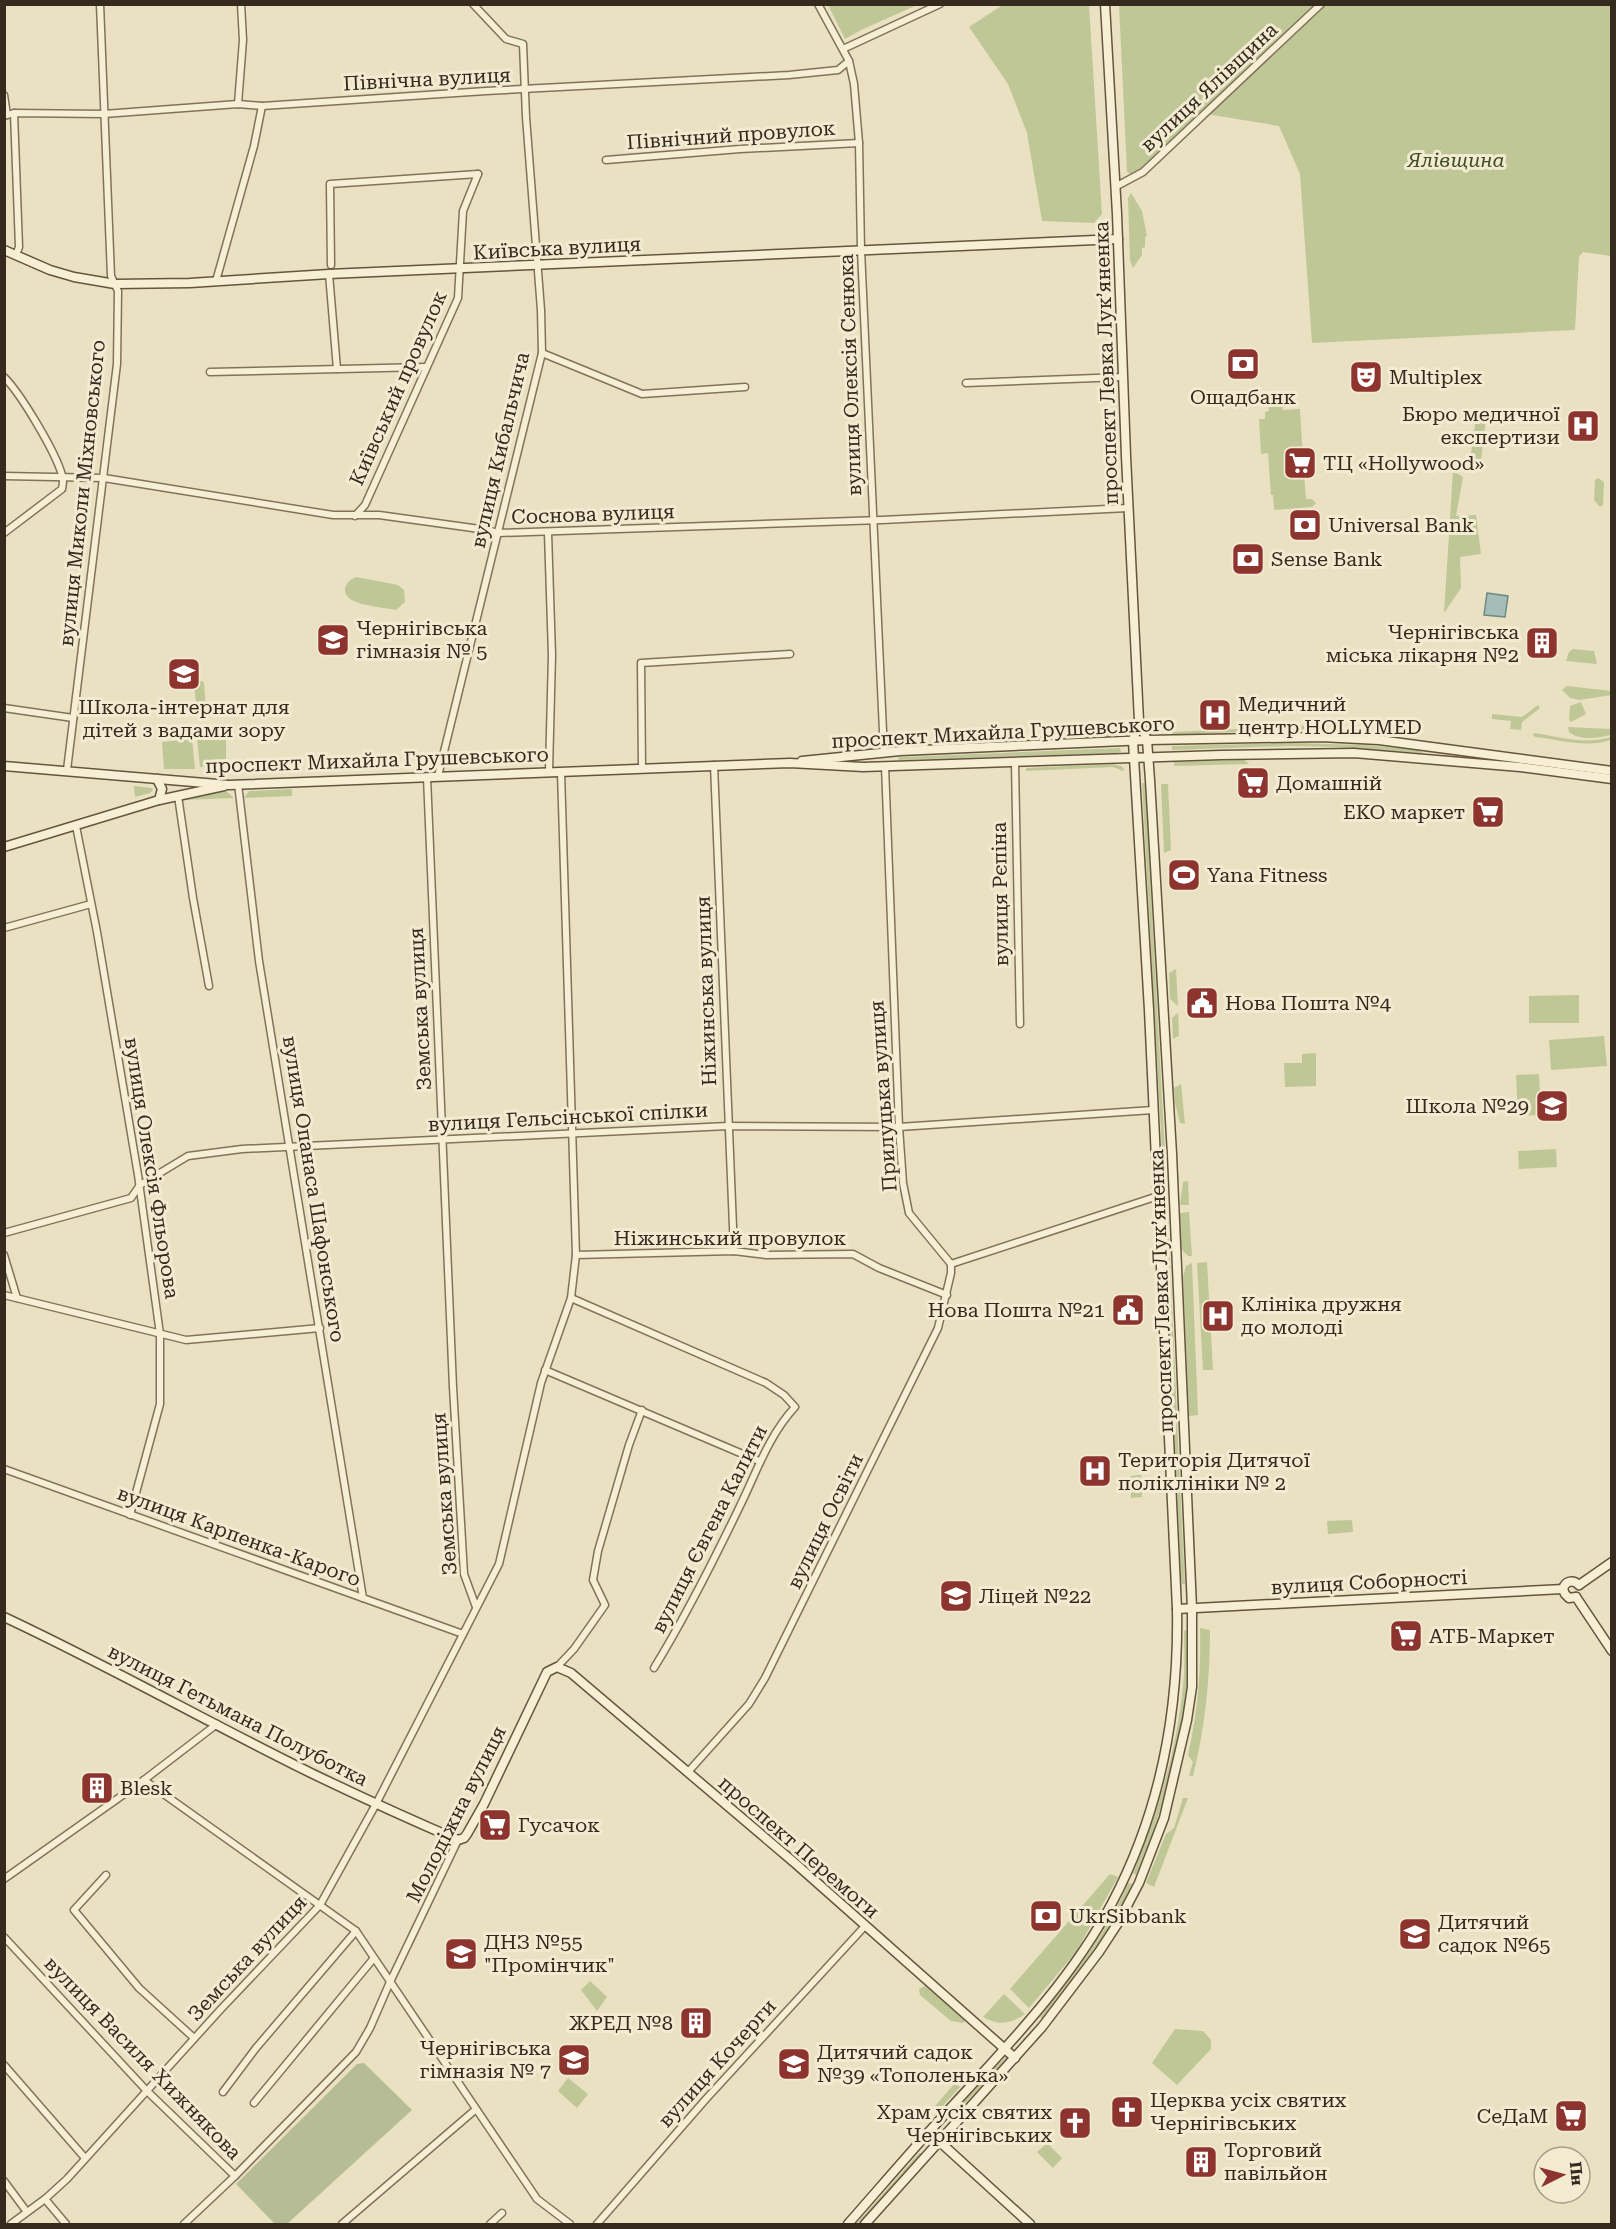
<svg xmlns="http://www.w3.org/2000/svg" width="1616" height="2229" font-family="'Roboto Serif',serif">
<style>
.green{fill:#bfc797}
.cemetery{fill:#b6bd96}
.water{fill:#a4bdb7;stroke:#6c8a85;stroke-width:1.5}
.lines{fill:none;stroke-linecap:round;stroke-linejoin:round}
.street-casing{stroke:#83725b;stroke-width:9}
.secondary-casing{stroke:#65543e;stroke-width:11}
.street{stroke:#f6eed5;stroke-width:6}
.secondary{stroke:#f6eed5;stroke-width:8}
.labels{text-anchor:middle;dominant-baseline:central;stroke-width:6;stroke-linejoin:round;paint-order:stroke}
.street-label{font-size:20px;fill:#342a1e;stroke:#f2ebd1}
.park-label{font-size:20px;font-style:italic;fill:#424f26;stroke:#f2ebd1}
.poi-label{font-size:20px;fill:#342a1e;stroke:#f2ebd1;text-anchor:start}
</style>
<rect width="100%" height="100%" fill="#eae1c2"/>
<g class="green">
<polygon points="1004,4 1089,5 1102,214 1094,223 1042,221 1027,133 1008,84 969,27"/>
<polygon points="828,5 917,5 861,30 845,39"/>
<polygon points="1119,5 1611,5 1611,256 1583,252 1579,257 1575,330 1312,343 1300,174 1279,126 1200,113 1184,132 1135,176 1127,172"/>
<polygon points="1131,193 1142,211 1147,236 1145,237 1145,247 1142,248 1142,255 1133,268 1130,260 1128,198"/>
<polygon points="1282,402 1283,410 1300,409 1303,459 1310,459 1311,472 1304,473 1306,499 1312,499 1316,503 1312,507 1274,510 1273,495 1271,495 1268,453 1261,454 1259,419 1265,419 1265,412 1269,411 1268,403"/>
<polygon points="1481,416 1485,416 1486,419 1481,460 1475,463 1470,460 1476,417"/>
<polygon points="1453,471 1463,477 1456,516 1476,515 1481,554 1460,557 1461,588 1444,613"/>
<polygon points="1598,478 1604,482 1603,505 1600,507 1594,500 1595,480"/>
<path d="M356,577L398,585L404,590L405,602L396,610C384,607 346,606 345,591C345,584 349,580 356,577Z"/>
<polygon points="1573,649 1594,651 1597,664 1566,661 1569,652"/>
<polygon points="198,680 204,682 206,710 197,711 194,685"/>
<polygon points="1567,686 1611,691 1611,695 1580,700 1570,698 1562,690"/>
<polygon points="1581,702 1586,714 1571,722 1569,720 1570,706"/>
<polygon points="1538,705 1540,708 1522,722 1521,730 1510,729 1511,721 1492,719 1492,714 1522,717"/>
<polygon points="1130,724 1123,733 1115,736 1037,740 1037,737 1112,733"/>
<polygon points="1316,725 1309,729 1262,731 1262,728"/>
<path d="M1568,727L1611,729V735C1599,738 1579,741 1569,732Z"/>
<polygon points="1260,728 1260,731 1172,735 1172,732"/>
<path d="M1534,733C1560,737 1585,745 1611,737V740C1586,748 1561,740 1535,737L1533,735Z"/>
<polygon points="226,737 226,764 200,767 197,739"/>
<polygon points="192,739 195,769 164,769 162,742"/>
<polygon points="1294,743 1365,745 1419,750 1423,753 1336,747 1289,746 1172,750 1172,746"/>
<polygon points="1120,748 1121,752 1116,753 898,760 899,757 903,757"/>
<polygon points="1244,760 1249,764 1174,766 1174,762"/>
<polygon points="1113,764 1121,766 1124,769 1123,771 1113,767 1026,771 1026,768"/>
<polygon points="1142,783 1145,783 1168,1207 1165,1207"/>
<polygon points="1161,784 1168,784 1171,850 1164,853"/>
<polygon points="134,786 151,788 153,790 150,793 135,797"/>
<polygon points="292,789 292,796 244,798 249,791"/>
<polygon points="226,791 234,798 182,800 203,794"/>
<polygon points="1176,969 1178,1006 1170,999 1169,973"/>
<polygon points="1579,995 1579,1023 1529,1023 1529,996"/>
<polygon points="1178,1013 1179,1036 1173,1039 1172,1018"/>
<polygon points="1604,1036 1607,1066 1551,1070 1549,1040"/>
<polygon points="1316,1053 1316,1086 1285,1087 1284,1063 1302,1063 1302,1054"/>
<polygon points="1539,1074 1541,1115 1518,1116 1516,1075"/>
<polygon points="1181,1084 1185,1124 1180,1123 1175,1103 1174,1088"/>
<polygon points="1556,1149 1557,1167 1519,1169 1518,1151"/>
<polygon points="1188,1181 1189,1205 1180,1205 1183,1182"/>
<polygon points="1189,1212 1192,1256 1188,1256 1181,1249 1180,1213"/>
<polygon points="1165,1214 1168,1214 1177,1416 1174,1416"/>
<polygon points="1207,1262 1213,1370 1203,1370 1197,1263"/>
<polygon points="1192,1263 1198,1415 1189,1416 1183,1277 1186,1266"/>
<polygon points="1174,1423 1177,1423 1185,1584 1182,1584 1181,1580"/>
<polygon points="1141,1475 1142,1497 1131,1498 1130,1476"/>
<polygon points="1352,1520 1353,1532 1328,1534 1327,1521"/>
<path d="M1200,1628L1210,1630C1210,1680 1205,1728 1193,1776H1189L1193,1762L1188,1755C1198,1709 1201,1674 1200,1628Z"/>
<path d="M1187,1630C1187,1647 1188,1664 1188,1681C1185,1744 1160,1816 1136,1875L1133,1873C1157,1814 1177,1750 1183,1686C1185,1668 1184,1649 1184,1631Z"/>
<polygon points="1183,1798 1188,1798 1154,1887 1146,1883 1166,1834 1174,1828"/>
<polygon points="1110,1874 1118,1877 1076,1952 1029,2008 1010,1989"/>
<path d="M1128,1883L1132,1884C1111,1933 1077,1979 1042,2019L1040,2017C1073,1975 1108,1932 1128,1883Z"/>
<polygon points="590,1981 607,1997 597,2011 581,1990"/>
<polygon points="925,1986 928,1988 965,2021 963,2023 951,2021 920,1995 919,1989"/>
<path d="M1004,1994L1025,2014C1011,2024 998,2026 983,2017Z"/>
<polygon points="1175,2029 1203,2031 1211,2040 1211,2049 1177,2085 1152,2063"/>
<polygon points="1007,2055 1008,2058 950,2119 950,2116"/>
<polygon points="568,2078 588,2094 577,2108 558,2091"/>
<polygon points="955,2083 960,2087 939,2110 935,2106"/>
<polygon points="1047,2143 1062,2158 1053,2168 1037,2152"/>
<polygon points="919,2153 922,2153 921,2155 860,2224 856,2224"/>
</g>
<polygon class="cemetery" points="364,2063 412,2110 287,2224 275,2224 236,2184 357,2064"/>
<polygon class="water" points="1487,593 1508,596 1505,617 1484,615"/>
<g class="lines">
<defs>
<g id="street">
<polyline points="818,4 849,61 854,84 859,143 861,250 884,753"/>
<polyline points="843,49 940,4"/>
<polyline points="4,95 7,115"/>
<polyline points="238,104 243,40 241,4"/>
<polyline points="14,113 19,247 16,255"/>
<polyline points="4,116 14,113 104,114 238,104 262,106 486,91 789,75 838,70 849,61"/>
<polyline points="606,160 740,149 859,143"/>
<polyline points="1115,187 1143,172 1321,4"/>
<polyline points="331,265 330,184 478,174"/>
<polyline points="329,274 337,369"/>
<polyline points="216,281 254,146 262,106"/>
<polyline points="542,353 642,394 745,387"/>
<polyline points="210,372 426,367"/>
<path d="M4,377C21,394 55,451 62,475C64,479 63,484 62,489L4,533"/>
<polyline points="966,383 1123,377"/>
<polyline points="4,476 104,478 333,515 379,515 487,530 498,533 882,520 1128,508"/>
<polyline points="355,516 365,505 458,298 463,211 478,174"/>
<polyline points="548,533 552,655 549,771"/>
<polyline points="4,708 73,718"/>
<polyline points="1015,763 1020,1024"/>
<polyline points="714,765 734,1251"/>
<polyline points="885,766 899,1127 903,1183 909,1213 951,1264 1158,1196"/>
<polyline points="642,768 641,663 790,654"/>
<polyline points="67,770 117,364 118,291 111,276 100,4"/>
<polyline points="438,776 542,353 541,310 526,117 523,44 506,39 473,4"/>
<polyline points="427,777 453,1387 464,1574 476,1607"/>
<polyline points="238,784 259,961 363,1598"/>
<polyline points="178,796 193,898 209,986"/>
<polyline points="76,826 97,932 138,1175 160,1334 160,1404 130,1515"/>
<polyline points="4,928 91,904"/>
<polyline points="4,1233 131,1198 140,1185 188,1156 242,1149 728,1126 899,1127 1153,1110"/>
<polyline points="4,1255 17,1298"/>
<polyline points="576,1255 734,1251 766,1255 853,1254 879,1268 947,1295"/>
<polyline points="4,1295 186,1340 320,1328"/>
<path d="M571,1298L766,1383L784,1395L795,1407C768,1436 756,1474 739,1508C713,1562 686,1616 654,1668"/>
<polyline points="545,1370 759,1461"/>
<polyline points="4,1469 463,1634"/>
<polyline points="557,1667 574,1649 605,1605 593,1580 598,1551 629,1445 642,1410"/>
<polyline points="688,1772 749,1704 765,1678 938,1328 951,1273 951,1264"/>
<polyline points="144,1780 356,1931 537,2199 570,2224"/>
<polyline points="106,1875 74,1910 139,1988 194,2038"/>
<polyline points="4,1879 144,1780 217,1724"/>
<polyline points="4,1937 147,2091 235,2176 184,2224"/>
<polyline points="4,2065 85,2158"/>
<polyline points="223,2092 256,2048 356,1931"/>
<polyline points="254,2103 374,1958"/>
<polyline points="235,2176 356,2052 370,2028 390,1982 458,1840"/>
<polyline points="4,2181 27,2212"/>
<polyline points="45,2199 66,2224"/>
<polyline points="11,2224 45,2199 67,2179 221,2009 320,1905 376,1804 499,1564 541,1383 571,1298 576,1255 561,772"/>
<polyline points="342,2224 475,2110"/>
<polyline points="490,2224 502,2213"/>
<polyline points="597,2224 706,2099 865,1926"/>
</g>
<g id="secondary">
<polyline points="4,250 50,270 74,277 115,284 190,283 329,274 1118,239"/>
<polyline points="802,761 900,751 1147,740 1321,737 1379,740 1612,771"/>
<polyline points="4,766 229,785 790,763 863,767 1221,755 1354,753 1520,767 1612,779"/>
<polyline points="157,779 162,789 159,800"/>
<polyline points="4,847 159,800 224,786"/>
<polyline points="1579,1585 1612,1562"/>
<path d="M1563,1589C1565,1581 1573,1579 1579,1585"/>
<polyline points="1563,1589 1565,1594 1569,1598 1576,1597"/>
<polyline points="1576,1597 1612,1651"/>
<polyline points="1177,1609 1563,1589"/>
<path d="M4,1617C109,1666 209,1723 313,1774C361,1797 409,1819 458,1840L464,1838L467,1834L484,1804L547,1672L557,1667L571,1673L796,1864L1015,2058"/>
<polyline points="929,2132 1030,2224"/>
<path d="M848,2224C884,2183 919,2142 956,2102C1013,2040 1073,1977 1112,1903C1160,1812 1179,1711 1177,1609L1149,1010L1133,741L1139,721"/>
<polyline points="865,2224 1042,2027 1099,1952 1118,1923 1139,1883 1164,1818 1187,1720 1192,1687 1192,1608 1172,1154 1150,780 1147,740 1139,721 1126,456 1117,214 1105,4"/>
</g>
</defs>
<use href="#street" class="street-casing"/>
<use href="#secondary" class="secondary-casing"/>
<use href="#street" class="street"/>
<use href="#secondary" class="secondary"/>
</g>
<defs>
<symbol id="bank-square" viewBox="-11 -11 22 22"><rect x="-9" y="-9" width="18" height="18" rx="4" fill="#8d342f" stroke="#f2ebd1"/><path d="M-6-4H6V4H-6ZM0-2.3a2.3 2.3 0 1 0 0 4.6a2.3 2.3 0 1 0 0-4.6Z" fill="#fff"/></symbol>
<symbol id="theatre-square" viewBox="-11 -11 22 22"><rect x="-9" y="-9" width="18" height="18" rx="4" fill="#8d342f" stroke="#f2ebd1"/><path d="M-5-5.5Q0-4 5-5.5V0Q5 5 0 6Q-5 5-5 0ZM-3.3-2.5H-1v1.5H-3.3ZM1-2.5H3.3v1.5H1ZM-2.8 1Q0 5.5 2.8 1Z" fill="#fff"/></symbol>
<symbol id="hospital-square" viewBox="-11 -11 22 22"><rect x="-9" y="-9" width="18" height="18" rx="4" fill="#8d342f" stroke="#f2ebd1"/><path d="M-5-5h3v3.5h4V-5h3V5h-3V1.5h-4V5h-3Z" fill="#fff"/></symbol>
<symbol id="supermarket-square" viewBox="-11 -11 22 22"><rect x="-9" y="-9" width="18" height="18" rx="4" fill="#8d342f" stroke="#f2ebd1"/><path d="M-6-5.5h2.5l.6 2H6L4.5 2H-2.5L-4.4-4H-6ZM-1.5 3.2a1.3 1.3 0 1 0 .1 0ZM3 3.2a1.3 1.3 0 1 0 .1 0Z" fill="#fff"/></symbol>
<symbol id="school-square" viewBox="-11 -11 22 22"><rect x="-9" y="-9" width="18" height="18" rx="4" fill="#8d342f" stroke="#f2ebd1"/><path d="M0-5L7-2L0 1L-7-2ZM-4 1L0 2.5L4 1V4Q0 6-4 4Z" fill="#fff"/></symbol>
<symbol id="building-square" viewBox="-11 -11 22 22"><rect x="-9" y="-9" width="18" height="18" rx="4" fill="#8d342f" stroke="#f2ebd1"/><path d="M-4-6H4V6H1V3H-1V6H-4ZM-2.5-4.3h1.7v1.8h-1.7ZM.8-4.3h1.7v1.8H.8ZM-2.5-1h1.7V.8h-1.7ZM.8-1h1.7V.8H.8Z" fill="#fff"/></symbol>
<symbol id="stadium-square" viewBox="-11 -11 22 22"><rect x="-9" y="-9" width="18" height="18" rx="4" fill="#8d342f" stroke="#f2ebd1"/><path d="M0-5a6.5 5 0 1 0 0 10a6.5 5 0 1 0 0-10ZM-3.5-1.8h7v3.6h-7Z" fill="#fff"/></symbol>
<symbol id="civic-square" viewBox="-11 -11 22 22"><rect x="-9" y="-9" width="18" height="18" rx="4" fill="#8d342f" stroke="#f2ebd1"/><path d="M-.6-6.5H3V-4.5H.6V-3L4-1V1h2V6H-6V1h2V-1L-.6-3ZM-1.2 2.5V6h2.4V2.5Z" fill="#fff"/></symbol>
<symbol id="church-square" viewBox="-11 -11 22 22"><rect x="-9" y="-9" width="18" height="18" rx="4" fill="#8d342f" stroke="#f2ebd1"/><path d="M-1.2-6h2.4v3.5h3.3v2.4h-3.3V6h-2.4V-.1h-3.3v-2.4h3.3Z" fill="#fff"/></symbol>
</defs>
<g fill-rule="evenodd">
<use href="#bank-square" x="1224" y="345" width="38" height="38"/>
<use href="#theatre-square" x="1347" y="358" width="38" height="38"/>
<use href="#hospital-square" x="1564" y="407" width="38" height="38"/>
<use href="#supermarket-square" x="1281" y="444" width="38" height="38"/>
<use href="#bank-square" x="1286" y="506" width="38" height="38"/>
<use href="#bank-square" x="1229" y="540" width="38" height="38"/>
<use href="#school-square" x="314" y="621" width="38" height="38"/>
<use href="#building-square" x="1523" y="624" width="38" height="38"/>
<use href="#school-square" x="165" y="655" width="38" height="38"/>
<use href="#hospital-square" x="1196" y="696" width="38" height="38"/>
<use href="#supermarket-square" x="1234" y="764" width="38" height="38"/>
<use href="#supermarket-square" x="1469" y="793" width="38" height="38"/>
<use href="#stadium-square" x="1165" y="856" width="38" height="38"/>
<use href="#civic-square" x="1183" y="984" width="38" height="38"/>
<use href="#school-square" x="1533" y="1087" width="38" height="38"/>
<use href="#civic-square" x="1109" y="1291" width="38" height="38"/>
<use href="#hospital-square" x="1199" y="1297" width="38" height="38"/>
<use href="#hospital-square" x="1076" y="1452" width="38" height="38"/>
<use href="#school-square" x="937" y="1577" width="38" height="38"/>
<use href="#supermarket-square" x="1387" y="1617" width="38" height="38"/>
<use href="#building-square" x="78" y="1769" width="38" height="38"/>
<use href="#supermarket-square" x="476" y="1806" width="38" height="38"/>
<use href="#bank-square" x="1027" y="1897" width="38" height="38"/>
<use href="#school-square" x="1396" y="1915" width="38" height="38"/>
<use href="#school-square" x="442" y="1935" width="38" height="38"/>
<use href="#building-square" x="677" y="2004" width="38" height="38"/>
<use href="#school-square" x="555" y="2041" width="38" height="38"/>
<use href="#school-square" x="775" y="2045" width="38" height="38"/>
<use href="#church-square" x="1108" y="2093" width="38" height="38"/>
<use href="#supermarket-square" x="1552" y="2097" width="38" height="38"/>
<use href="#church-square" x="1056" y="2104" width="38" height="38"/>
<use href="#building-square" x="1182" y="2143" width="38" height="38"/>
</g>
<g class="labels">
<g class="street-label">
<text transform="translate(427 79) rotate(-3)">Північна вулиця</text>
<text transform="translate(1209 87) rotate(-43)">вулиця Ялівщина</text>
<text transform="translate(731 135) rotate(-4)">Північний провулок</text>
<text transform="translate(557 248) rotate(-3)">Київська вулиця</text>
<text transform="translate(1106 363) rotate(-92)">проспект Левка Лукʼяненка</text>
<text transform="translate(850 375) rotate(-92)">вулиця Олексія Сенюка</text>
<text transform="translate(398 388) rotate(-66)">Київський провулок</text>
<text transform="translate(500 450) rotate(-77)">вулиця Кибальчича</text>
<text transform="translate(82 493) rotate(-84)">вулиця Миколи Міхновського</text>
<text transform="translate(593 514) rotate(-2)">Соснова вулиця</text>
<text transform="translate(1003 732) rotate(-3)">проспект Михайла Грушевського</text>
<text transform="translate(377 760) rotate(-2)">проспект Михайла Грушевського</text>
<text transform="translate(1000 894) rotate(-91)">вулиця Рєпіна</text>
<text transform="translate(706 991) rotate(-92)">Ніжинська вулиця</text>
<text transform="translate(420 1009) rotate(-93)">Земська вулиця</text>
<text transform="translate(883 1096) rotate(-94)">Прилуцька вулиця</text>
<text transform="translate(568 1117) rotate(-3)">вулиця Гельсінської спілки</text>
<text transform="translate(152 1168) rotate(81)">вулиця Олексія Фльорова</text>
<text transform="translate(314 1189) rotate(81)">вулиця Опанаса Шафонського</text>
<text x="730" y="1238">Ніжинський провулок</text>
<text transform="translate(1161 1291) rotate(-92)">проспект Левка Лукʼяненка</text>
<text transform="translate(444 1494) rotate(-94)">Земська вулиця</text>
<text transform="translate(825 1521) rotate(-64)">вулиця Освіти</text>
<text transform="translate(709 1529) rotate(-63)">вулиця Євгена Калити</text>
<text transform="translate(239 1536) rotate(20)">вулиця Карпенка-Карого</text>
<text transform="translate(1369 1582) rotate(-3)">вулиця Соборності</text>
<text transform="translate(238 1715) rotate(27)">вулиця Гетьмана Полуботка</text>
<text transform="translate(456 1814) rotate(-63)">Молодіжна вулиця</text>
<text transform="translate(799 1847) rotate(41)">проспект Перемоги</text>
<text transform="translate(247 1958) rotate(-47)">Земська вулиця</text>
<text transform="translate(143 2058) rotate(46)">вулиця Василя Хижнякова</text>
<text transform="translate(717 2063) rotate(-48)">вулиця Кочерги</text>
</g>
<g class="park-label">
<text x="1456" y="160">Ялівщина</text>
</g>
<g class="poi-label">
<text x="1389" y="377">Multiplex</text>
<text x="1243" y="397" text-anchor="middle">Ощадбанк</text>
<text x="1560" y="414" text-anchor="end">Бюро медичної<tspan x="1560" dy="23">експертизи</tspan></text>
<text x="1323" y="463">ТЦ «Hollywood»</text>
<text x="1328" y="525">Universal Bank</text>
<text x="1271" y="559">Sense Bank</text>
<text x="356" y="628">Чернігівська<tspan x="356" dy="23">гімназія № 5</tspan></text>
<text x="1519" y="632" text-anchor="end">Чернігівська<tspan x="1519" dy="23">міська лікарня №2</tspan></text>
<text x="1238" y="704">Медичний<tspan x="1238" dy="23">центр HOLLYMED</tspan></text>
<text x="184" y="707" text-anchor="middle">Школа-інтернат для<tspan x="184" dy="23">дітей з вадами зору</tspan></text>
<text x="1276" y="783">Домашній</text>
<text x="1465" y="812" text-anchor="end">ЕКО маркет</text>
<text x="1207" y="875">Yana Fitness</text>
<text x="1225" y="1003">Нова Пошта №4</text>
<text x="1529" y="1106" text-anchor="end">Школа №29</text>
<text x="1241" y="1304">Клініка дружня<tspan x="1241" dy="23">до молоді</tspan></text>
<text x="1105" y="1310" text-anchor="end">Нова Пошта №21</text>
<text x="1118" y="1460">Територія Дитячої<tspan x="1118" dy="23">поліклініки № 2</tspan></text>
<text x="979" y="1596">Ліцей №22</text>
<text x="1429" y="1636">АТБ-Маркет</text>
<text x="120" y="1788">Blesk</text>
<text x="518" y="1825">Гусачок</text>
<text x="1069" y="1916">UkrSibbank</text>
<text x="1438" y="1922">Дитячий<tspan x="1438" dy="23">садок №65</tspan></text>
<text x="484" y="1942">ДНЗ №55<tspan x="484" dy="23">"Промінчик"</tspan></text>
<text x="673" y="2023" text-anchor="end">ЖРЕД №8</text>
<text x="551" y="2048" text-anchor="end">Чернігівська<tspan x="551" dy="23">гімназія № 7</tspan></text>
<text x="817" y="2052">Дитячий садок<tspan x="817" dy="23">№39 «Тополенька»</tspan></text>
<text x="1150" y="2100">Церква усіх святих<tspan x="1150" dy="23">Чернігівських</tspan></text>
<text x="1052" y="2112" text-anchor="end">Храм усіх святих<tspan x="1052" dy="23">Чернігівських</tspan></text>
<text x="1548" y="2116" text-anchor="end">СеДаМ</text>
<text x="1224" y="2150">Торговий<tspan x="1224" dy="23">павільйон</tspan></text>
</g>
</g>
<rect width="1616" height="2229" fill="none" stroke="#342a1e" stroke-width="12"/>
<g transform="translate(1562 2175) rotate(84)"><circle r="28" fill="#f2ebd1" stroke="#a69e89" stroke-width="1.5"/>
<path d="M0-4.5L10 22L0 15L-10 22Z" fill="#8d342f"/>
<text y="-9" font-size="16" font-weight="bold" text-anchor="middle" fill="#342a1e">Пн</text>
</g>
</svg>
